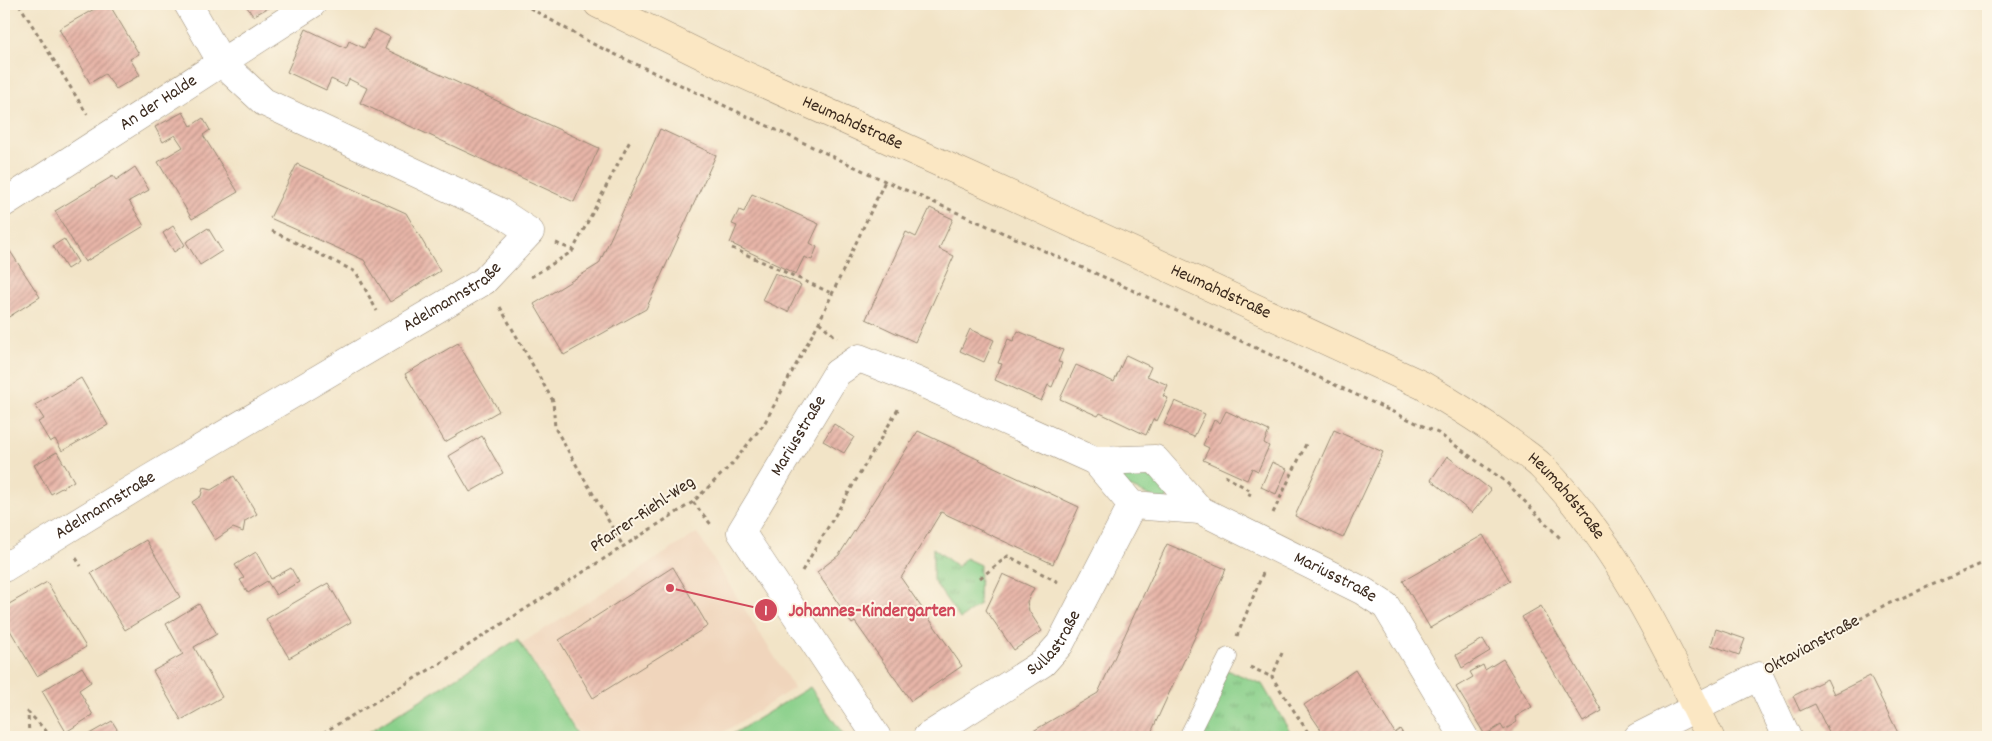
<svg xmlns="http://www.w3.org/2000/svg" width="1992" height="741" font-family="Dekko,sans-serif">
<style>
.built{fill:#f0d5bc}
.grass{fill:#8ad08b;stroke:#627d54}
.park{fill:url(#park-tufts);stroke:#627d54}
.building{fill:url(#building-hatch)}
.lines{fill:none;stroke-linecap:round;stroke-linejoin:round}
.service-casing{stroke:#968772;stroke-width:19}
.minor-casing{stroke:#968772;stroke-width:29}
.secondary-casing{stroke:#968772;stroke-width:29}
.path{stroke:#968772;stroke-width:3;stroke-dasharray:4 4;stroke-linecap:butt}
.service{stroke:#fff;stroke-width:18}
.minor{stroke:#fff;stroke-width:28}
.secondary{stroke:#fbe7c3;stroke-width:28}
.labels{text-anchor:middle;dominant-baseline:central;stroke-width:4;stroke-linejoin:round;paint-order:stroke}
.street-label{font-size:18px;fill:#3b2a1e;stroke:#fcf5e5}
.leader{fill:none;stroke:#d1495b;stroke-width:2}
.callout-dot{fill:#d1495b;stroke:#fcf5e5;stroke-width:2}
.mark-label{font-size:15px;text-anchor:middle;font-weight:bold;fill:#fff}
.callout-label{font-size:19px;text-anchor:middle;font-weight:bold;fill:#d1495b;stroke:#fcf5e5;stroke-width:4;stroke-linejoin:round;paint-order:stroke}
</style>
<defs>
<pattern id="park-tufts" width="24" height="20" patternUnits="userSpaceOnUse" patternTransform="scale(1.25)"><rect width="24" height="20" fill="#8ad08b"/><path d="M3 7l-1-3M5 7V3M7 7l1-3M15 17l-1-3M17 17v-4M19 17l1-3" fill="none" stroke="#72a971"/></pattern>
<pattern id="building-hatch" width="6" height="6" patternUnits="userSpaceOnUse" patternTransform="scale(1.25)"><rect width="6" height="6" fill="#e8b6a9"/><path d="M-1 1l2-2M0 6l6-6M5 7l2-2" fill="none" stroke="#bd9489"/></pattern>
</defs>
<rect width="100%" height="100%" fill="#fcf5e5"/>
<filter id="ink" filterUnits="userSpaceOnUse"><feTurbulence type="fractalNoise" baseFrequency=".02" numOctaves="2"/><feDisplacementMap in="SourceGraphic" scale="10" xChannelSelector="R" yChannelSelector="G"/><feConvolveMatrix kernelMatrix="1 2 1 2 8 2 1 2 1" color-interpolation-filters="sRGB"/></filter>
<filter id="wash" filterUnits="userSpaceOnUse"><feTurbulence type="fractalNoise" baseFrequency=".0096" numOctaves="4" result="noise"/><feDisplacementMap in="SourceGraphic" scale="20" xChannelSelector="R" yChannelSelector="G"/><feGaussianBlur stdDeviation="1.12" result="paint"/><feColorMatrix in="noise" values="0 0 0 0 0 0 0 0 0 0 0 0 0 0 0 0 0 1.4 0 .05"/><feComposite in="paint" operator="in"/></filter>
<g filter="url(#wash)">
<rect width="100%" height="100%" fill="#f2e4c7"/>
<polygon class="built" points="697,533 794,688 716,737 581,737 522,643"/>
<g class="grass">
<polygon points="1128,468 1172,487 1165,502 1122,484 1118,475"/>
<polygon points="518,639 579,737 361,737"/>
<polygon points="810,687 845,737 728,737"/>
</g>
<g class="park">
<polygon points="933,548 958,567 965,558 980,565 979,605 960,619 933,580"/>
<polygon points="1227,670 1262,684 1293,737 1196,737"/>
</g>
<g id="blocks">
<g class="building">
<polygon points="103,4 109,4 139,54 130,59 140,75 116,89 105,74 90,83 59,29"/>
<polygon points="245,4 275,4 253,16"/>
<polygon points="306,29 346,48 349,41 364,48 374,29 390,37 385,49 599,148 574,202 360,103 367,88 349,79 346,86 331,79 326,90 287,72"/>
<polygon points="183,112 191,126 203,118 210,130 203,135 238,192 192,219 158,162 183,147 175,135 163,142 155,127"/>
<polygon points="660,129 716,155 646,309 564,355 534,304 599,264"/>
<polygon points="297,164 406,213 440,271 390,302 364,260 270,218"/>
<polygon points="135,167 149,190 129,201 144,226 85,262 55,211 113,176 116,180"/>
<polygon points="752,194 819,224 810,243 817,247 812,260 804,257 796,274 730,243 737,226 732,224 739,210 744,212"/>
<polygon points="930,208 953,219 939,249 954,256 915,342 866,319 906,232 916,237"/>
<polygon points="173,226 185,245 174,252 163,233"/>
<polygon points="208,228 222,251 200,265 186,242"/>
<polygon points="64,239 78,262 67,269 53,246"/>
<polygon points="10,251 40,297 4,320 4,255"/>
<polygon points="775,273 801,285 788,312 762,300"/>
<polygon points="970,329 994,340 984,362 960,351"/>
<polygon points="1018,331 1063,350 1058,362 1062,363 1052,387 1048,385 1041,401 995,380 1002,364 998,363 1008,339 1013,341"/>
<polygon points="458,343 499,411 445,442 405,374"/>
<polygon points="1126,355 1151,367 1147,376 1168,385 1163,396 1168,398 1157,421 1153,419 1146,435 1100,413 1098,416 1060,399 1076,365 1114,382"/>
<polygon points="81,378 108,425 62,451 55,439 50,442 38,422 44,419 35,405"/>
<polygon points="1175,401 1205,414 1194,437 1164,424"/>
<polygon points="1226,411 1269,431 1264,443 1269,446 1258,471 1252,468 1247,480 1203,460 1209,448 1203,445 1214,420 1220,423"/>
<polygon points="834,424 854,437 844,453 823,441"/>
<polygon points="1334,430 1383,452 1343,538 1295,516"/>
<polygon points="918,431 1079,507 1053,564 941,512 901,578 962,666 911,701 860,629 855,622 852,624 817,572 839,555"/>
<polygon points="482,436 503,473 470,492 449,456"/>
<polygon points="57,452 74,481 51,494 34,465"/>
<polygon points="1447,456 1491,490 1472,513 1431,480"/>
<polygon points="1272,462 1287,469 1276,494 1261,487"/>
<polygon points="234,476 257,514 245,521 243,532 233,528 215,540 192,502 201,496 203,488 211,490"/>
<polygon points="1483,535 1510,581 1430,628 1403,581"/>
<polygon points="146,540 180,597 125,630 91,573"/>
<polygon points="1167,544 1226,569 1149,737 1023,737 1098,693"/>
<polygon points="256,552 271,579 291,568 299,582 276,595 267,581 248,593 240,580 244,578 235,565"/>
<polygon points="673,567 708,626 593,698 559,640"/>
<polygon points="1003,574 1034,588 1027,602 1029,611 1042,631 1014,650 986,610"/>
<polygon points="47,582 86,647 37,676 4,620 4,607"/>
<polygon points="328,583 351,622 289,658 266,619"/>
<polygon points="199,604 217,634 194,647 222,697 181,720 153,671 183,654 166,624"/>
<polygon points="1541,606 1602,711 1583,722 1522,617"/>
<polygon points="1716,629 1745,639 1739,655 1711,645"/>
<polygon points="1483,639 1490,651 1462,668 1456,655"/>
<polygon points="1503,659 1532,707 1515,717 1517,722 1504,730 1501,725 1485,735 1456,687 1473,677 1470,672 1483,665 1485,670"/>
<polygon points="82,667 91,682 79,690 93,715 66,732 42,691"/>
<polygon points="1355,670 1395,733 1400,729 1405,737 1326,737 1304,705"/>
<polygon points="1870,676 1900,737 1831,737 1815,704 1800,711 1793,696 1827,679 1834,694"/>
<polygon points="112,721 122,737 84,737"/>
</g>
</g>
</g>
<g filter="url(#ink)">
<use href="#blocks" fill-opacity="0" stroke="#968772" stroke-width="1"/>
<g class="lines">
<defs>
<polyline id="service" points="1188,737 1228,657"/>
<g id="minor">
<path id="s1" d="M4,203L312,4"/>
<path id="s2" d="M1095,461L1155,459L1200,510L1363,591L1386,606L1464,737"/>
<path id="s3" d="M4,568L149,479L484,281L530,232L500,212L264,102L222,63L188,4"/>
<path id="s4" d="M877,737L741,532L837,373L859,358L915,380L1095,461L1132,505L1200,510"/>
<path id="s5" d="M927,737L1043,663L1060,644L1132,505"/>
<polyline points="1638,737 1759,676 1787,737"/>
</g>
<g id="secondary">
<path id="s6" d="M598,4L716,62L978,180L1422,385C1454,404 1485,423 1514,445C1523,452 1533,458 1541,466C1616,542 1664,641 1710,737"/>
</g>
</defs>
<use href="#service" class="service-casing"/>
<use href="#minor" class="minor-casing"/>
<use href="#secondary" class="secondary-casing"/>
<g class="path">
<polyline points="19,4 87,114"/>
<polyline points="523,4 591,43 885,181 1106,278 1438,433 1506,482 1561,539"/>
<polyline points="272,231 356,272 377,311"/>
<polyline points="556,243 573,250 631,139"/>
<polyline points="732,248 831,293"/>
<polyline points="531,277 573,251"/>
<polyline points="500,307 553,401 555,428 623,546"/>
<polyline points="819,322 837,338"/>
<polyline points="1225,476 1251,491 1247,500"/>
<polyline points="693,502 713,527"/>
<polyline points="1273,513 1307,442"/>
<polyline points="76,558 81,566"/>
<polyline points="802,571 900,406"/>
<polyline points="980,578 1008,556 1060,583"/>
<polyline points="1237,636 1263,573"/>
<polyline points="1282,653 1272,677 1311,737"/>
<polyline points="1783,662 1883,606 1988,561"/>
<polyline points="1250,667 1272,677"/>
<polyline points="29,737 28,712 52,737"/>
<polyline points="316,737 439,664 693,502 732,464 764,424 819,322 885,181"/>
</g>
<use href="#service" class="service"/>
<use href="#minor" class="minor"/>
<use href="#secondary" class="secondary"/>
</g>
</g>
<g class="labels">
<g class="street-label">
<text stroke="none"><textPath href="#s1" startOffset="184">An der Halde</textPath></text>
<text stroke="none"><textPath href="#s6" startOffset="281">Heumahdstraße</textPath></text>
<text stroke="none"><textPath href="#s6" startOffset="686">Heumahdstraße</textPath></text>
<text stroke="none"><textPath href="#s3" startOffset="524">Adelmannstraße</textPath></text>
<text stroke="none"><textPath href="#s4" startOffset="358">Mariusstraße</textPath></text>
<text stroke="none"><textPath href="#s6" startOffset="1091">Heumahdstraße</textPath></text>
<text stroke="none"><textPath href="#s3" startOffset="119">Adelmannstraße</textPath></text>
<text transform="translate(643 515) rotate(-34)">Pfarrer-Riehl-Weg</text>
<text stroke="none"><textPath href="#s2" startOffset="279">Mariusstraße</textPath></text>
<text stroke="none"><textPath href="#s5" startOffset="160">Sullastraße</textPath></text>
<text transform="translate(1812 646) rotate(-29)">Oktavianstraße</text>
</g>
</g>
<path class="leader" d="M670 588L766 610"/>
<g class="callout-dot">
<circle cx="670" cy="588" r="5"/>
<circle cx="766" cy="610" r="12"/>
</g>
<g class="mark-label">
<text x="766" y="615">1</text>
</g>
<g class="callout-label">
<text x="872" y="616">Johannes-Kindergarten</text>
</g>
<rect width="1992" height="741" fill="none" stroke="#fcf5e5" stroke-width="20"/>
</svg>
